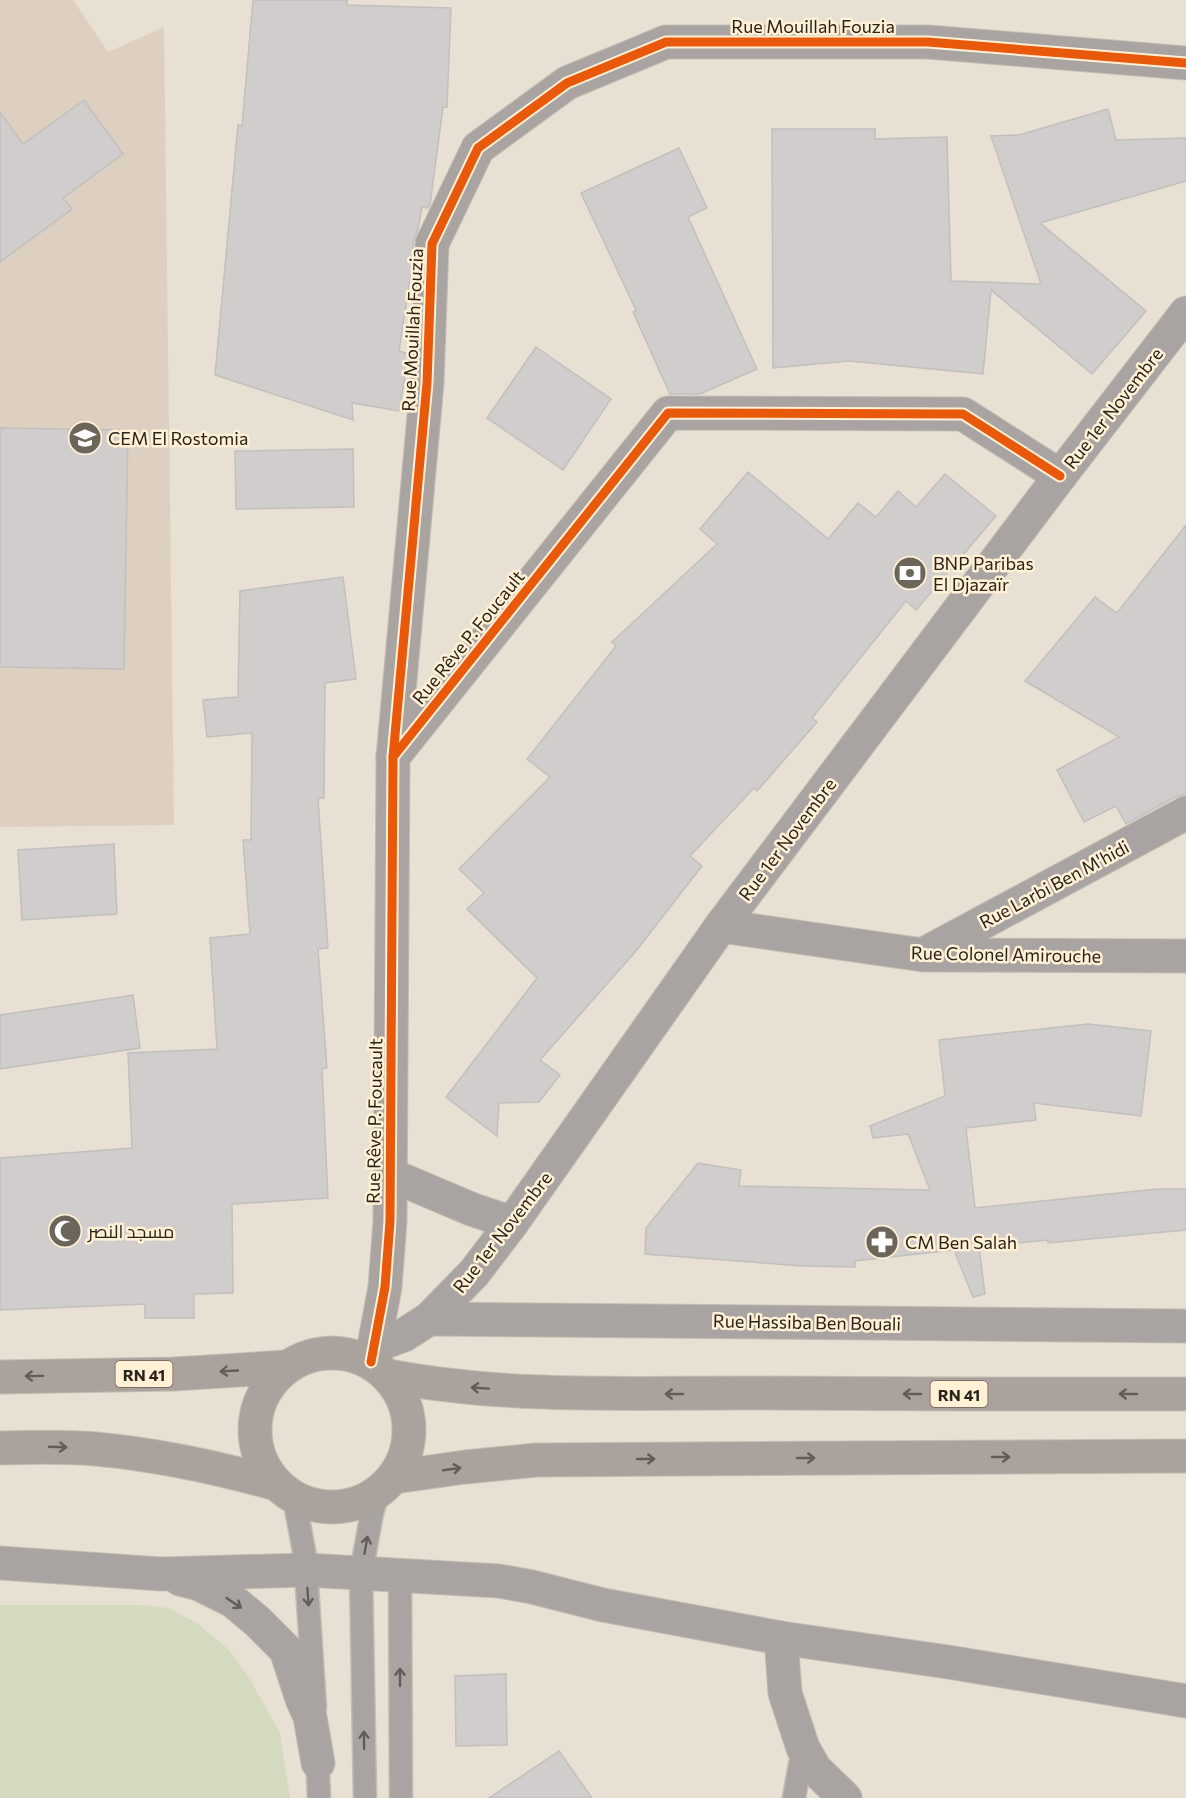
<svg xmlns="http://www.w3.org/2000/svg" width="1186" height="1798" font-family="Commissioner,Cairo,sans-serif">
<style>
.education{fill:#ddd0c1}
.park{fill:#d4dabf}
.building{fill:#d0cdcc;stroke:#c2bfbe;stroke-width:1.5}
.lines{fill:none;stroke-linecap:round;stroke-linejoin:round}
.service-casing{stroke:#c4bdb3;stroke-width:25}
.minor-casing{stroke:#c4bdb3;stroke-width:35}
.trunk-casing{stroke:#c4bdb3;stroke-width:35}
.service{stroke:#a9a4a2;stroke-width:22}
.minor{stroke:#a9a4a2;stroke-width:33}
.trunk{stroke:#aaa39d;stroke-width:33}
.cycleway-casing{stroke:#fff0d6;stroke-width:13}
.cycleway{stroke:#e8590c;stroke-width:9}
.oneway{stroke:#635d55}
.oneway2{stroke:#635d57}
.labels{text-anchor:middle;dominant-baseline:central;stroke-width:5;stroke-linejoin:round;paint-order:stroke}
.shield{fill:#fff0d6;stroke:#696052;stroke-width:1.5}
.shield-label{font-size:16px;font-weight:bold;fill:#29231a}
.street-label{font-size:18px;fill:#29231a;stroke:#fff0d6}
.poi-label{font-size:18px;fill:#29231a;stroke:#fff0d6;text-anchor:start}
</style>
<rect width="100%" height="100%" fill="#e8e0d2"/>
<polygon class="education" points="0,0 73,0 108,52 164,27 174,825 0,827"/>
<polygon class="park" points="0,1605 140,1605 169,1608 198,1624 229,1650 251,1681 280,1733 290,1798 0,1798"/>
<g class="building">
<polygon points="253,0 347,0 347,5 451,8 447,107 443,107 430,205 428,208 422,207 418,229 413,243 412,266 399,351 409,354 399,411 352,403 353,420 215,375 238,125 242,126"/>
<polygon points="84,100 123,154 63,198 72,209 0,262 0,112 23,144"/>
<polygon points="1108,109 1116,140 1186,138 1186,181 1040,223 1146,311 1092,374 991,290 983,374 849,361 773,368 772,129 875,129 875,139 947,137 951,281 1041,284 991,136 1019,135"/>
<polygon points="679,148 707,208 688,217 757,369 700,394 670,394 633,312 636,310 581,193"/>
<polygon points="536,347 611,399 563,470 487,418"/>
<polygon points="0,428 128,430 124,669 0,667"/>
<polygon points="353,449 354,507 236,509 235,451"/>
<polygon points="748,472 828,539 858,503 876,517 898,491 916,507 945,474 996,516 916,610 906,601 812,718 817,722 757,791 754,788 690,856 702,866 636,951 540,1060 560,1075 539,1102 499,1103 497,1136 446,1097 537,978 467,909 484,893 459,869 550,777 527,759 616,646 612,642 717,544 700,529"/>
<polygon points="1186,525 1186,794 1177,796 1126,824 1116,806 1084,822 1057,770 1119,737 1025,681 1095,597 1117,613"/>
<polygon points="343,577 356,679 325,683 324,798 318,798 328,948 318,949 327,1068 322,1069 328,1198 232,1204 233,1293 194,1294 194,1318 145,1318 145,1304 0,1310 0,1158 132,1148 128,1053 217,1049 210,938 250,934 243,840 251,840 252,733 207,737 203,700 238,697 240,591"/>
<polygon points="114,844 117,914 22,920 18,850"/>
<polygon points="133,995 140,1048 0,1069 0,1015"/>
<polygon points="1088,1024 1151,1031 1141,1116 1034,1103 1036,1120 966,1128 975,1208 1157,1189 1186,1189 1186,1230 1048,1243 1048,1240 979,1247 985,1294 973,1297 954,1250 855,1261 855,1267 802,1266 645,1254 646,1228 698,1163 741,1170 739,1186 930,1190 908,1134 873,1138 870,1126 945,1096 939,1040"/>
<polygon points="506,1674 507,1745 456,1746 455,1676"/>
<polygon points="559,1751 592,1798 489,1798"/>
</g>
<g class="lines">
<defs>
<g id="service">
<polyline points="294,1498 305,1556 315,1708"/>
<polyline points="400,1575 401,1798"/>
<polyline points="317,1750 319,1798"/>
<polyline points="365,1798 361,1573 372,1513 378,1493"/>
<polyline points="794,1798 803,1748"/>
</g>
<g id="minor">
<polyline points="393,757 427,383 432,244 478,148 567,83 666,42 928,42 1186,63"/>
<polyline points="721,926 923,955 1186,956"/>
<polyline points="926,953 1186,813"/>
<polyline points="391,1175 471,1209 512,1223"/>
<polyline points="429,1319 1186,1326"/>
<polyline points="375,1346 404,1335 429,1319 474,1273 512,1223 721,926 1060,476 1186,313"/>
<polyline points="371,1362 385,1287 390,1221 393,757 668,413 963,414 1060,476"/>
<polyline points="0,1563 161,1574 306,1570 499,1581 532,1587 603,1605 781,1638 948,1662 1186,1701"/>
<polyline points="180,1579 199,1584 233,1601 257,1621 286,1650 302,1699 310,1717 318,1763"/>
<polyline points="781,1638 785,1693 803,1748 815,1769 845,1798"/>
</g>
<g id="trunk">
<circle cx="332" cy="1430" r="77"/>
<path d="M388,1376C503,1398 621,1393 737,1393C887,1394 1036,1394 1186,1394"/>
<polyline points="0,1377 174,1374 287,1367"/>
<path d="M0,1448C32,1447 64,1446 96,1449C159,1455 216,1467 276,1484"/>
<polyline points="394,1477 465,1467 537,1460 1186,1456"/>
</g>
</defs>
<use href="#service" class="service-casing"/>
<use href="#minor" class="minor-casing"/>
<use href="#trunk" class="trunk-casing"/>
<use href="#service" class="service"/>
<use href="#minor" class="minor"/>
<use href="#trunk" class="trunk"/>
<defs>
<g id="cycleway">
<polyline points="393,757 427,383 432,244 478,148 567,83 666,42 928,42 1186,63"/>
<polyline points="371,1362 385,1287 390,1221 393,757 668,413 963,414 1060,476"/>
</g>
</defs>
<use href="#cycleway" class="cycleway-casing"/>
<use href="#cycleway" class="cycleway"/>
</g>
<defs><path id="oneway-shaft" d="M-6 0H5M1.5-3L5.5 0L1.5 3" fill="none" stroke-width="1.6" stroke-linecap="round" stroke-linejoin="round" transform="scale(1.5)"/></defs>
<g class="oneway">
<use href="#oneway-shaft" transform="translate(229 1371) rotate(177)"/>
<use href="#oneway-shaft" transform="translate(34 1376) rotate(179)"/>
<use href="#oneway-shaft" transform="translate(480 1388) rotate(-176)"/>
<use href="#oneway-shaft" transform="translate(674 1394) rotate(180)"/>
<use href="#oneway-shaft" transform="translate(912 1394) rotate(-180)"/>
<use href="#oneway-shaft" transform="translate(1128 1394) rotate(-180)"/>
<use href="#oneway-shaft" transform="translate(58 1447) rotate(2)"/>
<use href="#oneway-shaft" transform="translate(1001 1457)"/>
<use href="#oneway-shaft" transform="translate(806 1458)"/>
<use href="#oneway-shaft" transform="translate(646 1459)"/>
<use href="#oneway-shaft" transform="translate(452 1469) rotate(-8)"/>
</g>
<g class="oneway2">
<use href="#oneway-shaft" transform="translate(366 1545) rotate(-80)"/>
<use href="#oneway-shaft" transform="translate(308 1597) rotate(86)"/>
<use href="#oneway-shaft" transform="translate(234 1603) rotate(34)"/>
<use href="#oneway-shaft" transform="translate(400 1677) rotate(-90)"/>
<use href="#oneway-shaft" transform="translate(364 1740) rotate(-91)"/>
</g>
<defs>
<symbol id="school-disc" viewBox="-11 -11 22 22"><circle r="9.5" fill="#6c655a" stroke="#fff0d6"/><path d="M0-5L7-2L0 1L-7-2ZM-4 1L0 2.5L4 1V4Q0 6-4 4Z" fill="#fff"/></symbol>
<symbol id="bank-disc" viewBox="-11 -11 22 22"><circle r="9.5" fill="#6c655a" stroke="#fff0d6"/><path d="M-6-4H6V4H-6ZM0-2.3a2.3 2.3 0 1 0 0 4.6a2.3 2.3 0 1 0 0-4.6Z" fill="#fff"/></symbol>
<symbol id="mosque-disc" viewBox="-11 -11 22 22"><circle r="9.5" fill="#6c655a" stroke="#fff0d6"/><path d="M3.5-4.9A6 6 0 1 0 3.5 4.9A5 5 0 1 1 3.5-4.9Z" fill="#fff"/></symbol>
<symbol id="pharmacy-disc" viewBox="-11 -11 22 22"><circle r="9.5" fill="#6c655a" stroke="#fff0d6"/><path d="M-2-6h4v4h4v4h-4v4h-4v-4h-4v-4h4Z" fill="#fff"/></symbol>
</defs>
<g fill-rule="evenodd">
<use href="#school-disc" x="66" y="419" width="38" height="38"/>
<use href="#bank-disc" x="891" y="554" width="38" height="38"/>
<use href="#mosque-disc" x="46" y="1212" width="38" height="38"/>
<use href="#pharmacy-disc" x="863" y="1223" width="38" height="38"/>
</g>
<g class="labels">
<g class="shield">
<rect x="115.5" y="1361" width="57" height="26" rx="4.5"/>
<rect x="930.5" y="1381" width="57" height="26" rx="4.5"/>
</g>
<g class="shield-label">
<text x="144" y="1374">RN 41</text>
<text x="959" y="1394">RN 41</text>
</g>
<g class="street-label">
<text x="813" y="26">Rue Mouillah Fouzia</text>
<text transform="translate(412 330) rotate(-87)">Rue Mouillah Fouzia</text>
<text transform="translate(1113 408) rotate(-52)">Rue 1er Novembre</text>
<text transform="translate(468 637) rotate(-51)">Rue Rêve P. Foucault</text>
<text transform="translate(787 839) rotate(-53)">Rue 1er Novembre</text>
<text transform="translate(1054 884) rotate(-28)">Rue Larbi Ben M'hidi</text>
<text transform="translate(1006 954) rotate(1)">Rue Colonel Amirouche</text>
<text transform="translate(374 1121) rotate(-89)">Rue Rêve P. Foucault</text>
<text transform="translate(502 1232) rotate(-52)">Rue 1er Novembre</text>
<text transform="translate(807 1322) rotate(1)">Rue Hassiba Ben Bouali</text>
</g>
<g class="poi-label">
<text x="108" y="438">CEM El Rostomia</text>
<text x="933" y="563">BNP Paribas<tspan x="933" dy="21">El Djazaïr</tspan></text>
<text x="88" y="1231">مسجد النصر</text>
<text x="905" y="1242">CM Ben Salah</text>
</g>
</g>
</svg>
